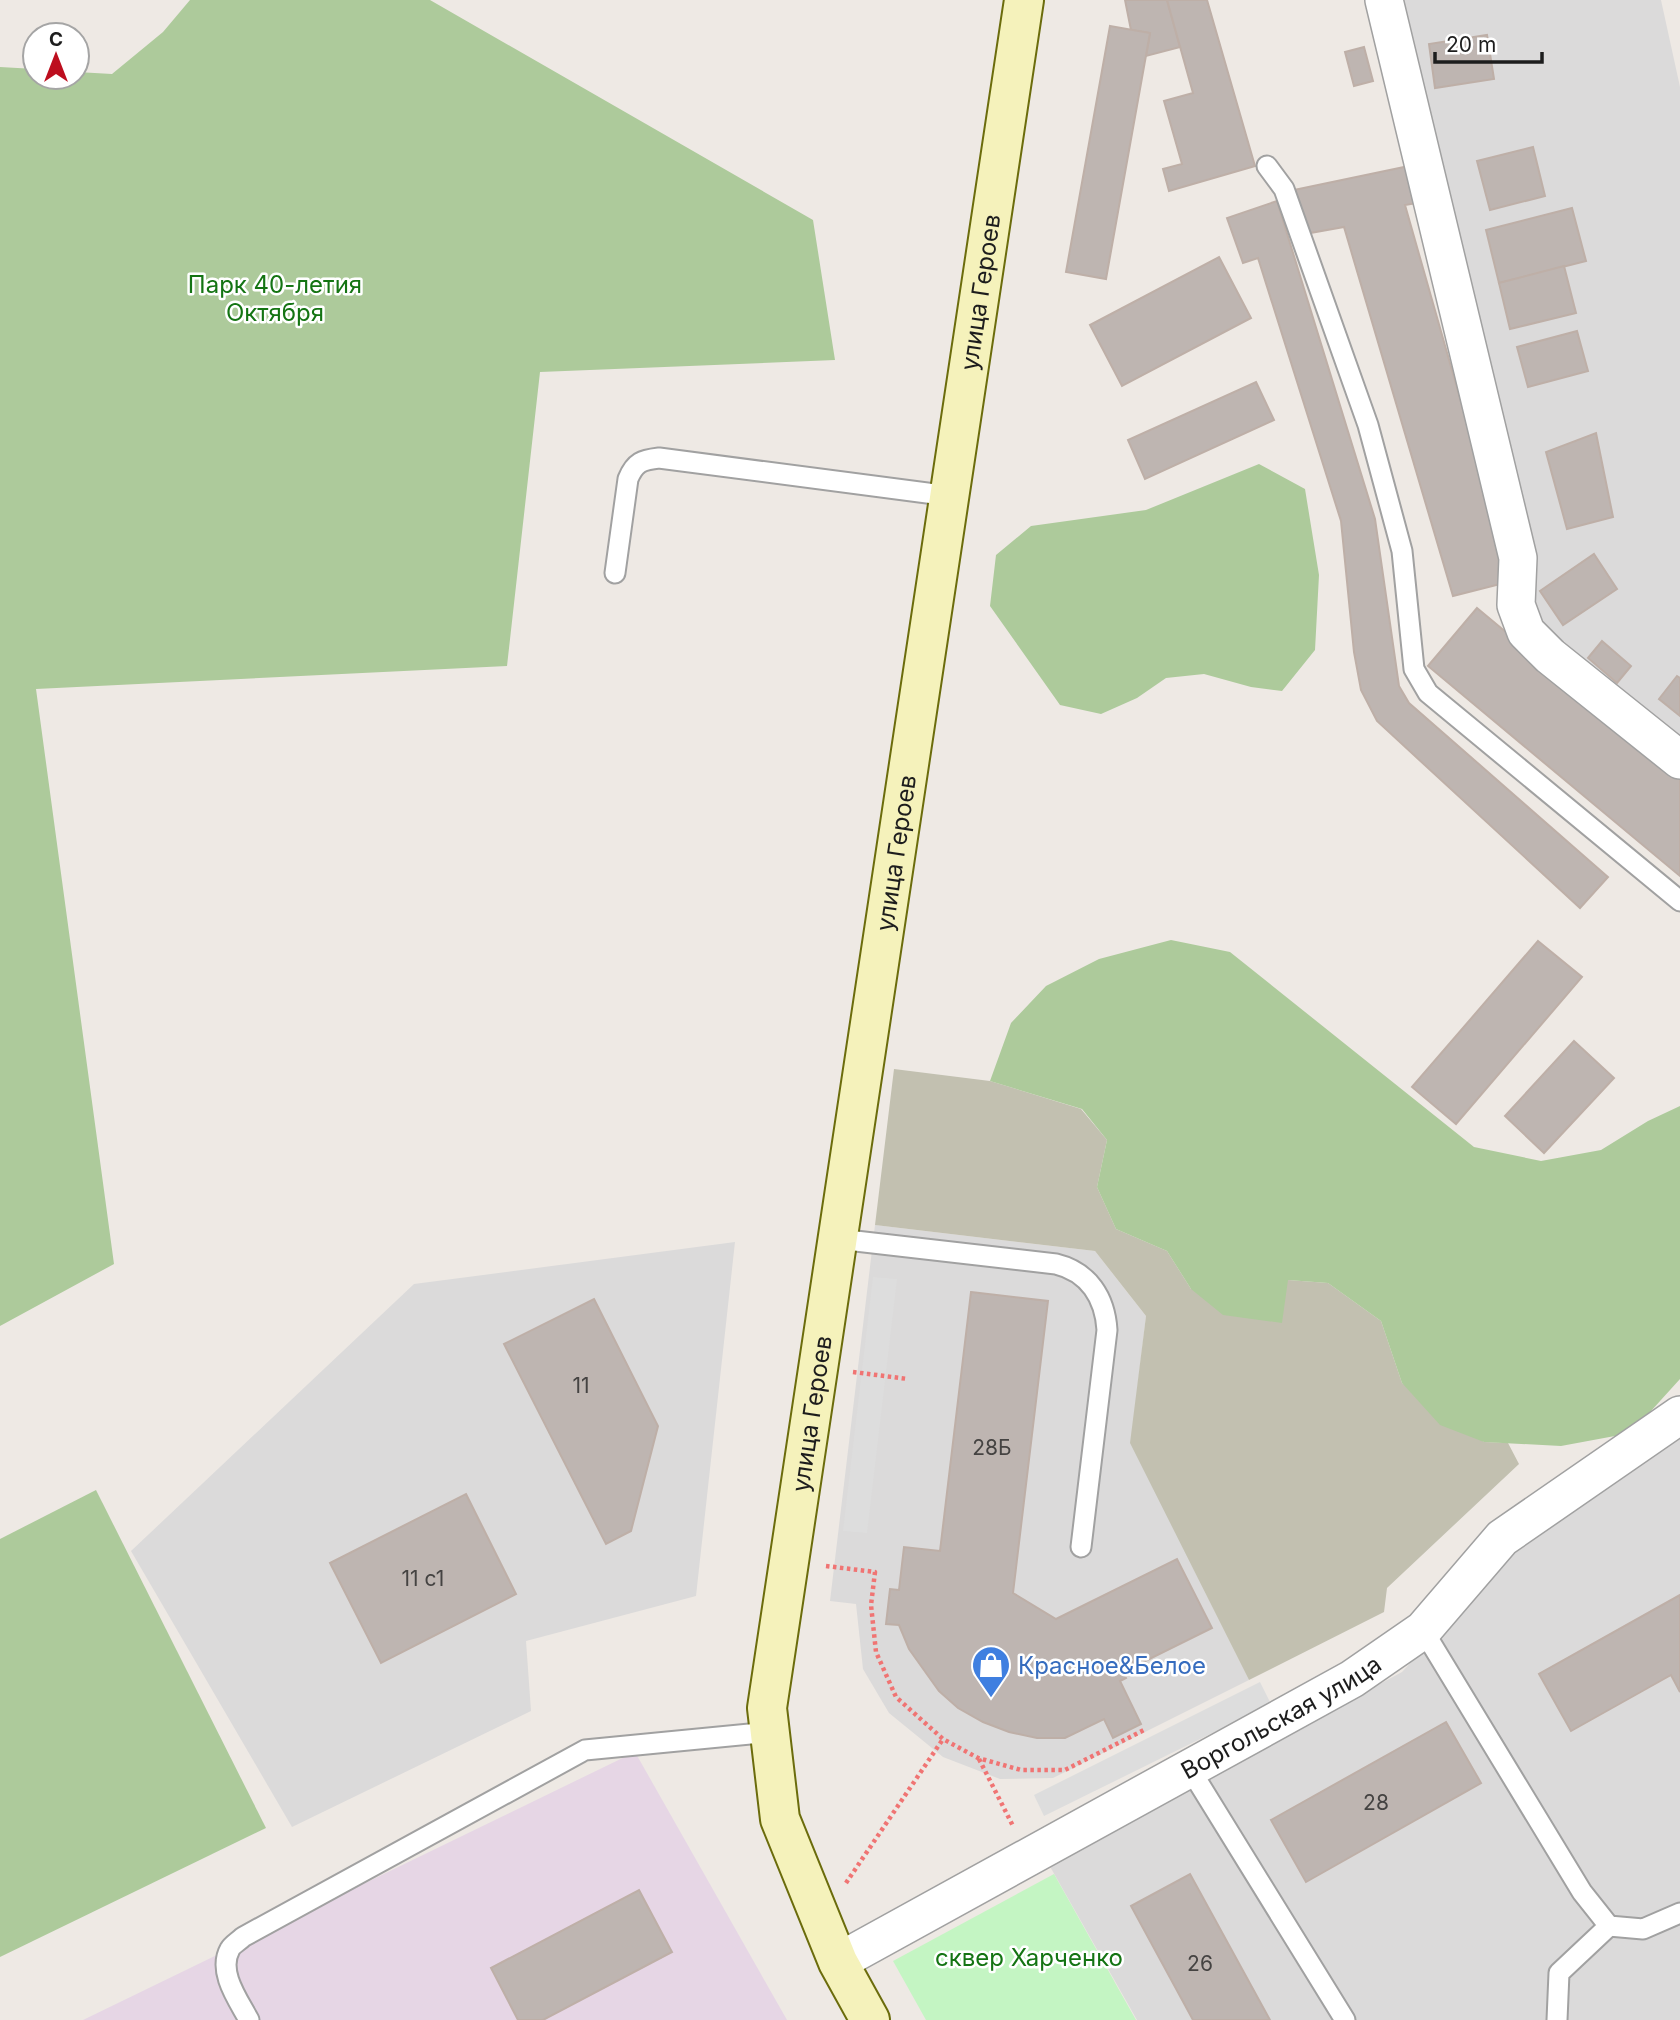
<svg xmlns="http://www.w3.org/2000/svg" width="1680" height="2020" font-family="Inter,sans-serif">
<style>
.residential{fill:#dbdada}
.industrial{fill:#e6d6e5}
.construction{fill:#c2c0b0}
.forest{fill:#adca9b}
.park{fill:#c4f5c3}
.parking{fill:#ddd}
.building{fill:#beb5b1;stroke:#beafa7;stroke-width:2}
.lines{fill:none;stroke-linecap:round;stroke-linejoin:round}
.lane-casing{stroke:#a1a1a1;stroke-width:23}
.street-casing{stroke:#a1a1a1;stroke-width:40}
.secondary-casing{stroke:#6b6c0c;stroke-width:42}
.path{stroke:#f07473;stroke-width:4.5;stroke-dasharray:3.5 3.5;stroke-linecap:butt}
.lane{stroke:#fff;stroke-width:19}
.street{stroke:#fff;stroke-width:37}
.secondary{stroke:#f5f2bb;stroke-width:38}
.labels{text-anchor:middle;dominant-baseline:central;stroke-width:5;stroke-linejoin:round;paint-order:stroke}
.number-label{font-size:21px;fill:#454342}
.park-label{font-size:24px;fill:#147413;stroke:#fff}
.street-label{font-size:24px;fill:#1d1d1d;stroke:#fff}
.shop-label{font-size:24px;fill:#366cbe;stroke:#fff;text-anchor:start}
</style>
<rect width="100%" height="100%" fill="#eee9e4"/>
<g class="residential">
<polygon points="1384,0 1661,0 1680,87 1680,760 1526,632"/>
<polygon points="875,1225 1095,1251 1146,1316 1131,1443 1249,1680 1053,1778 1000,1779 943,1757 889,1713 863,1669 856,1604 830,1601"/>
<polygon points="735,1242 696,1596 526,1641 531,1711 292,1827 131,1551 414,1284"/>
<polygon points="1680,1431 1680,2020 1137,2020 1048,1863 1402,1672 1493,1574 1547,1520"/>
</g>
<polygon class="industrial" points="635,1752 787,2020 83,2020"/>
<polygon class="construction" points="894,1069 990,1081 1081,1109 1107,1140 1097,1187 1116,1229 1167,1251 1191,1289 1288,1280 1328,1283 1381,1321 1402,1383 1484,1442 1508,1443 1519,1464 1387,1588 1384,1612 1249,1680 1130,1443 1146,1316 1095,1251 875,1225"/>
<g class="forest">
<polygon points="190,0 430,0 813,220 835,360 540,372 507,666 36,689 114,1264 0,1326 0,67 35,69 35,77 77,77 77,72 112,74 163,32"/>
<polygon points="1259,464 1305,489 1319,575 1315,650 1282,691 1251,687 1204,674 1166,678 1137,698 1101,714 1060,705 990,606 996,555 1031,526 1146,510"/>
<polygon points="1171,940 1230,952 1474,1147 1541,1161 1601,1150 1648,1121 1680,1106 1680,1379 1631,1433 1561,1446 1484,1442 1440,1425 1402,1383 1381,1321 1328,1283 1288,1280 1282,1323 1223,1315 1191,1289 1167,1251 1116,1229 1097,1187 1107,1140 1082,1109 990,1081 1011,1023 1046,986 1099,959"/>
<polygon points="96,1490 266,1828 0,1957 0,1539"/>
</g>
<polygon class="park" points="1054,1874 1136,2020 926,2020 893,1961"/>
<g class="parking">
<polygon points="873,1277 897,1279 867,1533 843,1531"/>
<polygon points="1260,1682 1271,1704 1044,1816 1034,1795"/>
</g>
<g class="building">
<polygon points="1125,0 1167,0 1180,47 1146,56 1150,33 1131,30"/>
<polygon points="1167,0 1207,0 1255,166 1169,191 1163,169 1182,164 1164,101 1193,93"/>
<polygon points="1110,26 1150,33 1106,279 1066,272"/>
<polygon points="1487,35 1494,79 1435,88 1429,44"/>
<polygon points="1364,47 1373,81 1354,86 1345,52"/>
<polygon points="1533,147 1545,196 1490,210 1477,161"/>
<polygon points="1409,166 1417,203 1405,205 1512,581 1453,596 1344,227 1310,233 1294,190"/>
<polygon points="1277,201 1375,519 1399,686 1409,703 1608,877 1580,908 1377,721 1361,690 1354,652 1341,521 1258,258 1243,263 1227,218"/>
<polygon points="1572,208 1586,261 1499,283 1486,230"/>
<polygon points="1219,257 1251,318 1122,386 1090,325"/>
<polygon points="1564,266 1576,313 1510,329 1499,283"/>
<polygon points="1577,331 1588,371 1528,387 1517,347"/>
<polygon points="1256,382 1274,420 1145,479 1128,440"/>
<polygon points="1596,433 1613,517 1567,529 1546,452"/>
<polygon points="1594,554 1617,589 1563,625 1540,591"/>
<polygon points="1477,608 1680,777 1680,876 1428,666"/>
<polygon points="1602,641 1631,666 1617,683 1588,658"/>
<polygon points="1677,676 1680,678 1680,716 1659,699"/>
<polygon points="1538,941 1582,977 1456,1124 1412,1087"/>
<polygon points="1574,1041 1614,1078 1544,1153 1505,1116"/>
<polygon points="971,1292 1048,1301 1013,1593 1056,1619 1177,1559 1212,1628 1123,1672 1126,1678 1120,1681 1141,1724 1113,1738 1104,1719 1065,1738 1037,1738 1009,1732 983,1722 958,1708 939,1691 909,1649 899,1625 886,1624 890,1589 899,1590 904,1547 940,1551"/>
<polygon points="594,1299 658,1426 631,1531 606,1544 504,1344"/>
<polygon points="466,1494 516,1594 381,1663 330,1563"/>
<polygon points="1680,1595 1680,1692 1671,1675 1571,1731 1539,1674"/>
<polygon points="1446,1722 1481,1783 1306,1882 1271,1820"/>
<polygon points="1190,1874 1270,2020 1193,2020 1131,1906"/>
<polygon points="639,1890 672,1952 543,2020 518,2020 491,1968"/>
</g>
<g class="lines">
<defs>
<g id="lane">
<polyline points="1267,166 1284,189 1368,425 1402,551 1414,669 1428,693 1680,901"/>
<path d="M615,573L628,479C635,462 642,460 659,458L950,496"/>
<path d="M838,1239L1056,1264C1089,1272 1105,1298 1107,1330L1081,1547"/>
<polyline points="1423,1630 1582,1892 1609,1926 1643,1929 1680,1913"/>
<polyline points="1190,1769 1345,2020"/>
<path d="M249,2020C239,2001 217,1972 230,1949C232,1945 239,1941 243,1937L585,1750L770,1732"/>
<polyline points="1557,2020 1559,1973 1609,1926"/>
</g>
<g id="street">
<polyline points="1384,0 1518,558 1516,605 1526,632 1550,656 1680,760"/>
<path id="s1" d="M838,1962L1352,1679L1423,1630L1502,1538L1680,1415"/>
</g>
<g id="secondary">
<path id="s2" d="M870,2020L838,1962L780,1819L767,1708L1024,0"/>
</g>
</defs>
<use href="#lane" class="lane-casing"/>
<use href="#street" class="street-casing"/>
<use href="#secondary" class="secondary-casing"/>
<g class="path">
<polyline points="853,1372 908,1379"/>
<polyline points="826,1566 875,1572 871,1605 876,1652 896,1697 943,1739 978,1758 1021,1770 1065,1770 1144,1730"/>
<polyline points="979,1759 1013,1826"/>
<polyline points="846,1883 943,1739"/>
</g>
<use href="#lane" class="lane"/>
<use href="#street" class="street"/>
<use href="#secondary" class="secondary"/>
</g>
<defs>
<symbol id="shop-pin" viewBox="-11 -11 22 30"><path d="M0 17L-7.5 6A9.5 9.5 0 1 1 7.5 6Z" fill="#3f7fe0" stroke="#fff"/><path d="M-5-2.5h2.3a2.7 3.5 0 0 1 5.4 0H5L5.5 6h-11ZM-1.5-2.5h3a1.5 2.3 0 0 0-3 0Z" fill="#fff"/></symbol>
</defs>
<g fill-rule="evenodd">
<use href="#shop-pin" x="969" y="1643" width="44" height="60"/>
</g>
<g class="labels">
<g class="number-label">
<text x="581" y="1385">11</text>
<text x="992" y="1447">28Б</text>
<text x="423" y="1578">11 с1</text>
<text x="1376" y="1802">28</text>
<text x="1200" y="1963">26</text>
</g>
<g class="park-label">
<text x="275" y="284">Парк 40-летия<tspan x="275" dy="28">Октября</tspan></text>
<text x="1029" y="1957">сквер Харченко</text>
</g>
<g class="street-label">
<text stroke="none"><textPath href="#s2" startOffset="1764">улица Героев</textPath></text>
<text stroke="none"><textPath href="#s2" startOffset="1197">улица Героев</textPath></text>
<text stroke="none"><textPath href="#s2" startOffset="630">улица Героев</textPath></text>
<text stroke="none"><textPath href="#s1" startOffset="506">Воргольская улица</textPath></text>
</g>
<g class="shop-label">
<text x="1018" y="1665">Красное&amp;Белое</text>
</g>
</g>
<g transform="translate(56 56)"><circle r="33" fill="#ffffff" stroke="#a5a5a5" stroke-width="2"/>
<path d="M0-5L12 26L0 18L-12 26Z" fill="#bd0e1e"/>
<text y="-10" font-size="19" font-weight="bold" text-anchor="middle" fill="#1d1d1d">С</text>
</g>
<path d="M1435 52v10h107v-10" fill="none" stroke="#1d1d1d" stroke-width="3.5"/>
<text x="1446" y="52" font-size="21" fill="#1d1d1d" stroke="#ffffff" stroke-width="5" paint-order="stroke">20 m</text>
</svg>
